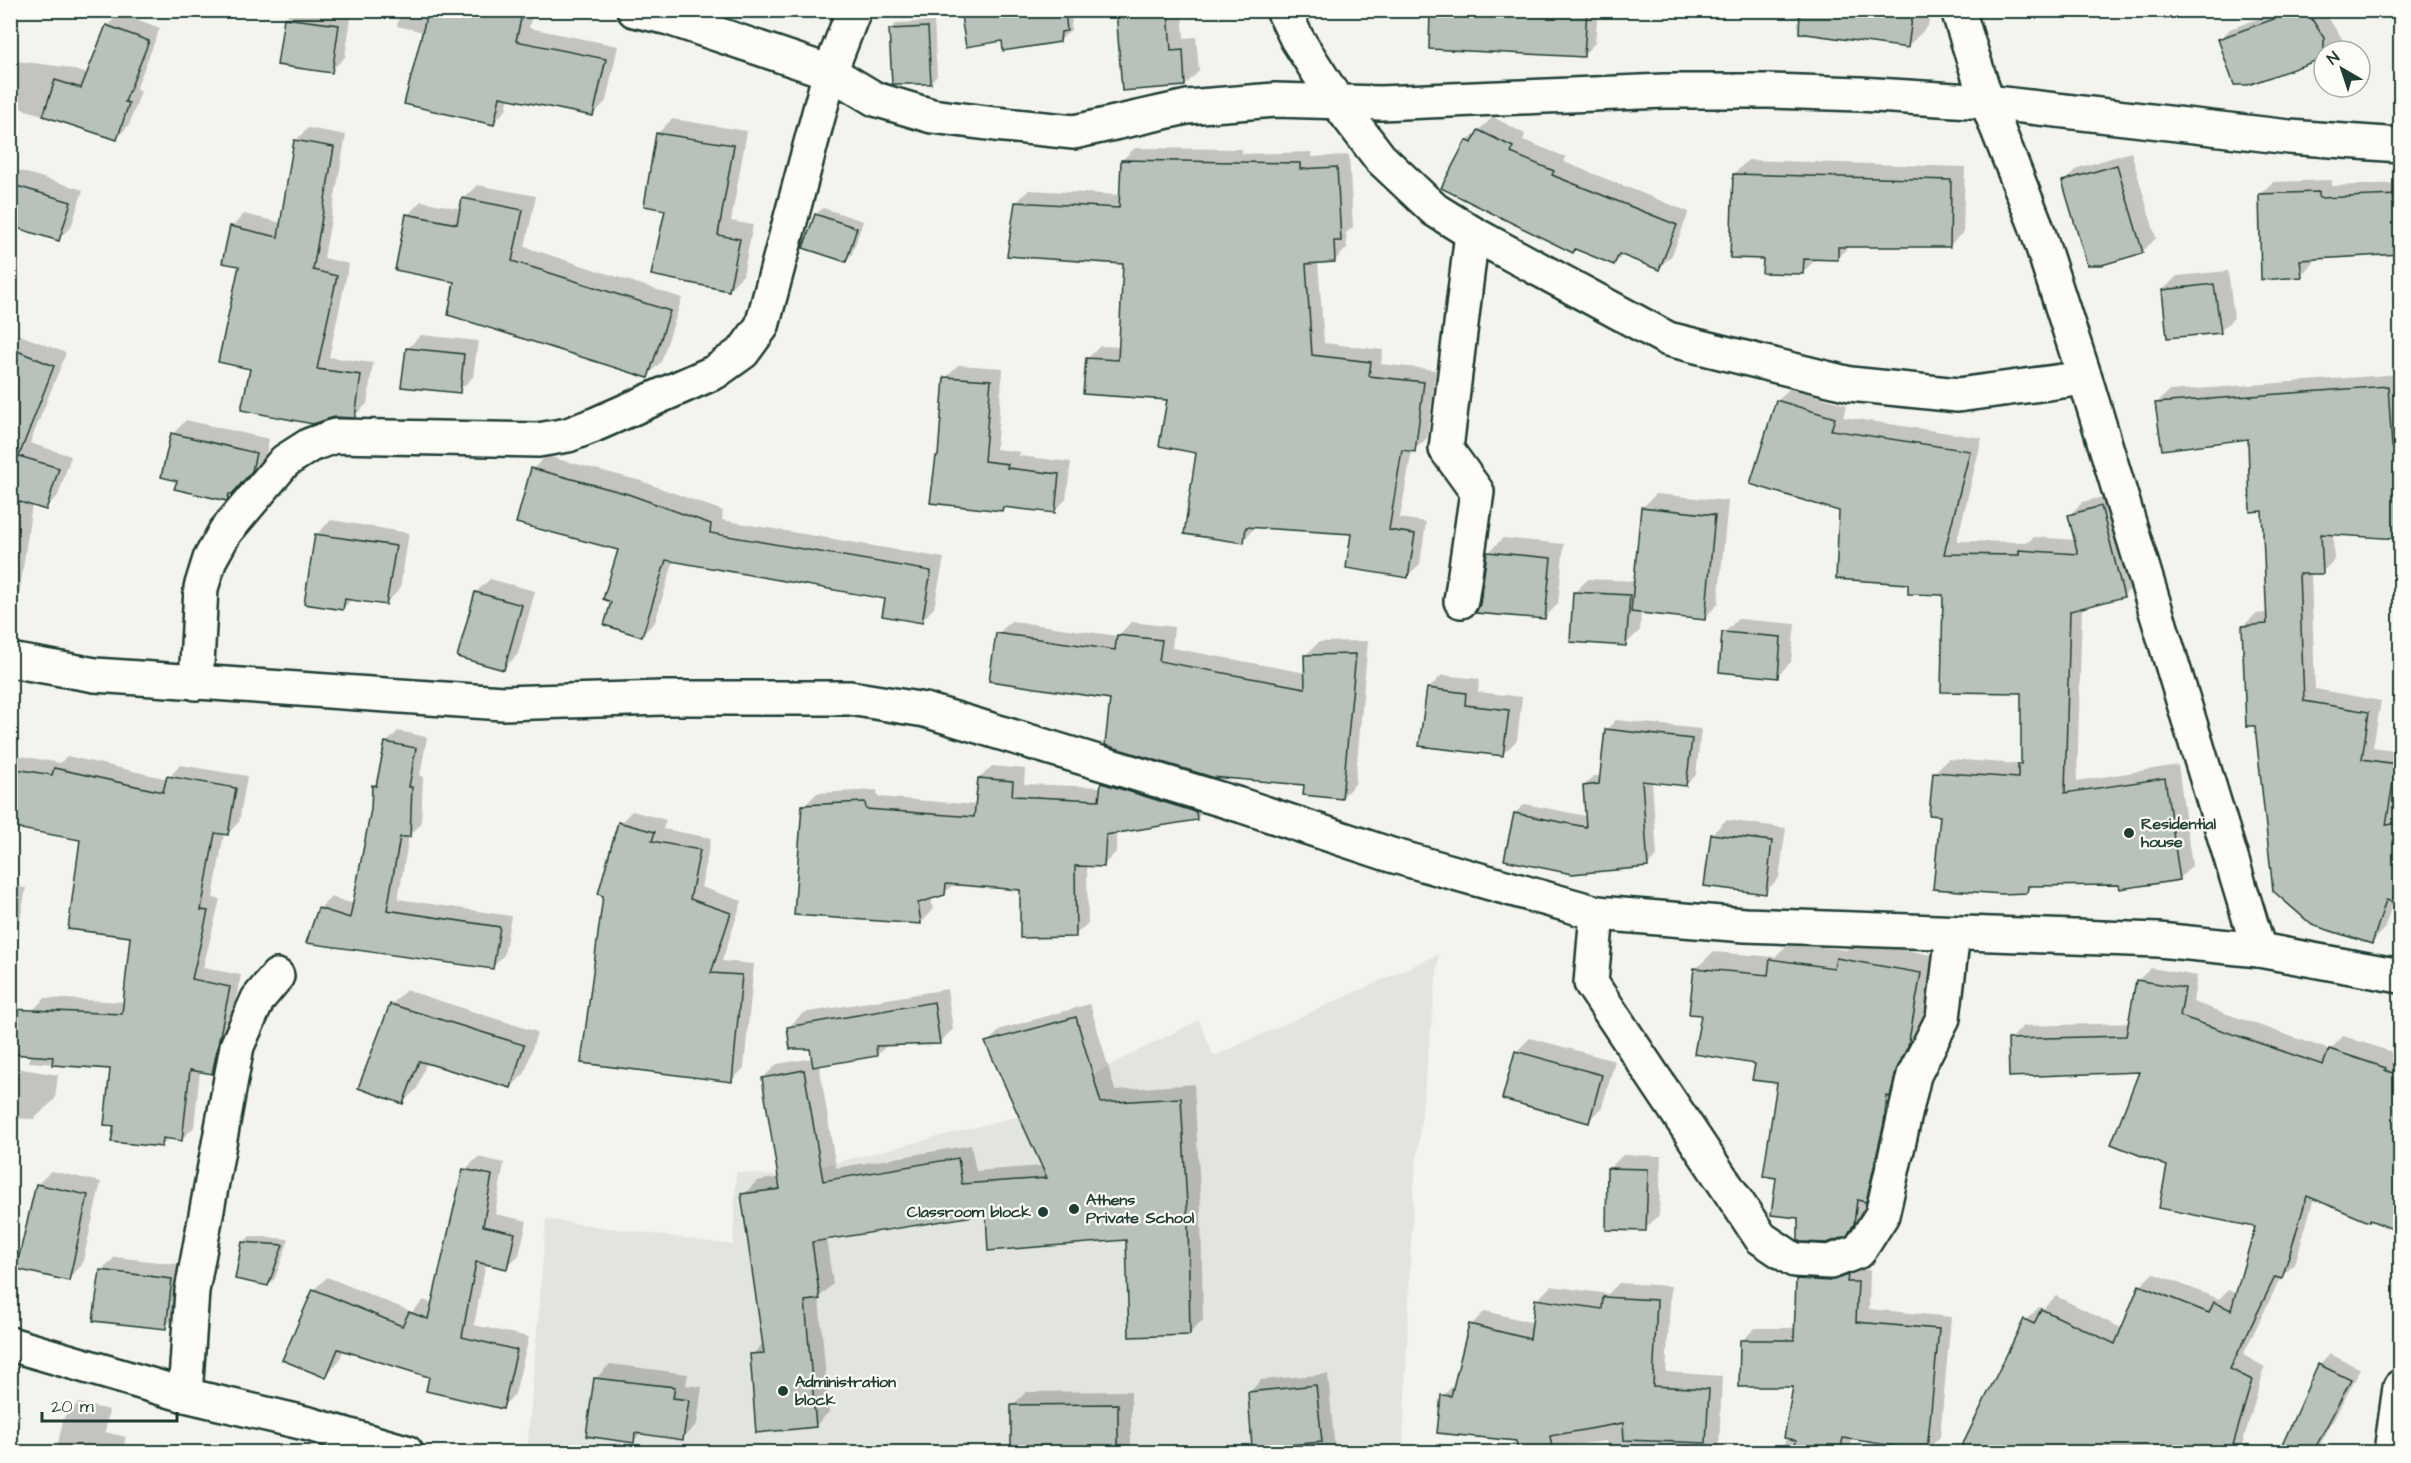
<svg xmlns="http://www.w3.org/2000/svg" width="2411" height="1463" font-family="'Architects Daughter',sans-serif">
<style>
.built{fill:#e2e5df}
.shadow{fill:#0003}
.building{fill:#b9c1bb;stroke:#1f3d34;stroke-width:1.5}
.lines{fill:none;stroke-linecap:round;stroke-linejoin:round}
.minor-casing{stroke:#1f3d34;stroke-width:38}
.minor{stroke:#fdfcf7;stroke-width:33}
.poi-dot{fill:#1f3d34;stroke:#fdfcf7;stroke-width:2}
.labels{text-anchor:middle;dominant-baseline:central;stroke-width:4.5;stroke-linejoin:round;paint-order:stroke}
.poi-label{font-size:16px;font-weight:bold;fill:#1f3d34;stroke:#fdfcf7;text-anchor:start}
</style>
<rect width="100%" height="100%" fill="#f4f4ef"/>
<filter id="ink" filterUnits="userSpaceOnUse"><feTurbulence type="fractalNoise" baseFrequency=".0167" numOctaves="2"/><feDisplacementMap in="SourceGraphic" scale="12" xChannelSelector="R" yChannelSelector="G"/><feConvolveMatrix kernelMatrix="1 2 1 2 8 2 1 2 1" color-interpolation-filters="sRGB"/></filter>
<g filter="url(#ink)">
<polygon class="built" points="1439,954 1413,1198 1403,1452 527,1452 546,1219 733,1245 736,1172 783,1176 1027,1114 1119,1060 1199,1020 1214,1056"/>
<g class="shadow">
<polygon points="293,10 352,11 345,57 331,71 285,18"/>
<polygon points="401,10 533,10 529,28 618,46 606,101 593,115 509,97 506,110 493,123 424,32 397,26"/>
<polygon points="962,10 1072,10 1071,30 1059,41 1003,40"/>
<polygon points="1118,10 1182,10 1184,38 1196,37 1199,71 1185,85"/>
<polygon points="1432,10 1693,10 1689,14 1598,11 1595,43 1583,55"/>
<polygon points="1789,10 1930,10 1928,26 1908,46 1818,20 1788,16"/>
<polygon points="2282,10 2323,10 2345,43 2337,51 2324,51 2324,57 2220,39 2230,29"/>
<polygon points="2387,10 2400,10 2400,32"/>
<polygon points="120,13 160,28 136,89 141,91 129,125 117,138 10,105 10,60 64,67 88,74 107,26"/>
<polygon points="934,21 937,76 930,83 891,29 897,23"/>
<polygon points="1493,117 1525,134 1523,140 1566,157 1564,162 1689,212 1672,255 1659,268 1624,254 1614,264 1467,141"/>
<polygon points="672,119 747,131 731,221 753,225 743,275 729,289 667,208 658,133"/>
<polygon points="308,128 346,135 324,258 349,264 329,357 373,363 367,404 354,416 252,368 240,265 232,227 244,214 282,223 296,140"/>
<polygon points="1135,148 1242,149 1242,154 1312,152 1311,157 1349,155 1353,227 1346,233 1347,248 1334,261 1318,261 1324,343 1383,350 1381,364 1436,370 1427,438 1414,450 1412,450 1400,518 1426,522 1420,564 1407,576 1353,533 1256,526 1243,541 1169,399 1088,358 1100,346 1121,347 1125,263 1017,202 1029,190 1121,195 1122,160"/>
<polygon points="2131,152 2156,238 2142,252 2064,182 2078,168"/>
<polygon points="1748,160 1965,167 1963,232 1949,246 1850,245 1837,259 1817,258 1802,273 1764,257 1734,174"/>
<polygon points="10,168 83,190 71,227 58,239 10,225"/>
<polygon points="2332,180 2332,186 2400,183 2400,253 2313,257 2314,262 2301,275 2260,194 2273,182"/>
<polygon points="477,185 536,196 525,247 682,298 661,362 647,376 408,215 421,201 461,209 463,199"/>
<polygon points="823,208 863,221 852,254 845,261 816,214"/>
<polygon points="2228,271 2234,318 2220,331 2163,290 2177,276"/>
<polygon points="2400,279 2400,307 2398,281"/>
<polygon points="10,331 66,353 30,443 71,456 58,496 45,508 32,504 19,597 10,605"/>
<polygon points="421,335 478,341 473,377 459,391 407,349"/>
<polygon points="958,365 1003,368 996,449 1020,452 1019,456 1071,462 1066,499 1054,512 1006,505 1002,510 937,456 940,454 946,378"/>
<polygon points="2400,374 2400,538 2333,533 2334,560 2322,572 2311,573 2315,689 2381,701 2373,747 2400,751 2400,903 2393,901 2384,930 2372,942 2256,724 2243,626 2256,614 2268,613 2264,509 2249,437 2157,403 2169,391"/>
<polygon points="1790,388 1847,405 1843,417 1982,438 1957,541 2028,542 2034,537 2076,540 2069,515 2083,502 2114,494 2136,582 2123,596 2082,606 2077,781 2178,765 2192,866 2179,879 2121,884 2034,885 2027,892 1941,814 1935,772 1948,759 2019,764 2022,761 2023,691 1944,594 1910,582 1841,510 1777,401"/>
<polygon points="186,420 269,439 266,455 226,499 179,480 173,434"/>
<polygon points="546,456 641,481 723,511 722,520 944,558 934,608 921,621 886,598 674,560 655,622 642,635 613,602 620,549 533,469"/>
<polygon points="1656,494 1728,501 1718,604 1704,618 1641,612 1640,630 1626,644 1575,592 1588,579 1635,581 1642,508"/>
<polygon points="331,520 409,533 400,589 386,603 353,598 343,608 317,534"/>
<polygon points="1503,538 1564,544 1558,604 1544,618 1481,604 1489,552"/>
<polygon points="490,579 535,591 518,654 504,668 476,592"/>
<polygon points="1738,619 1795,624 1791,662 1777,676 1724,633"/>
<polygon points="1011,621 1118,636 1131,622 1174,627 1172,648 1306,673 1306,655 1319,642 1368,641 1355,784 1342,797 1305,784 1111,697 998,634"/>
<polygon points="1442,675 1479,679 1478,692 1522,697 1517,740 1503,754 1428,689"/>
<polygon points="1616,720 1701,729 1696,775 1686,785 1652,781 1657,856 1647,866 1515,813 1525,804 1586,816 1584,786 1594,776 1601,776 1606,730"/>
<polygon points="398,731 427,737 420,776 423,776 421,824 409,836 398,899 511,916 504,955 493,967 319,909 331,897 354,904 373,809 373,786 378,781 386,743"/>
<polygon points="10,754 60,763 67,756 168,779 180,765 247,776 239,822 227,834 224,833 213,898 220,899 203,968 241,975 223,1060 211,1072 200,1070 194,1127 182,1139 169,1138 161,1145 116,1125 112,1068 29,1062 33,1010 45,998 125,1002 131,935 82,839 10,825"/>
<polygon points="992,766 1025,769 1024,784 1102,787 1102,783 1115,771 1209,806 1196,819 1117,832 1116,852 1104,865 1087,865 1088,923 1075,935 1021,889 955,883 944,893 931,897 933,910 921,923 804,806 817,793 877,790 878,797 977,805 980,778"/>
<polygon points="632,811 666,820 663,829 711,838 701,887 742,901 722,961 754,964 744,1068 732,1080 620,823"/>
<polygon points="1726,820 1786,828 1779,878 1765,892 1712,834"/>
<polygon points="10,886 26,888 10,977"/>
<polygon points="1855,941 1938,956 1924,1027 1883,1182 1864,1216 1846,1234 1800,1217 1777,1177 1779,1082 1703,1014 1696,969 1713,952 1775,957 1789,943 1846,950"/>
<polygon points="2151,968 2197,976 2193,1002 2330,1050 2343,1036 2398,1054 2400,1057 2400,1230 2314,1198 2295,1264 2281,1277 2243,1355 2265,1367 2240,1452 1960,1452 2026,1320 2039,1307 2043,1309 2056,1296 2123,1329 2140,1286 2153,1273 2219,1299 2228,1290 2237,1294 2257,1226 2168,1165 2141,1070 2010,1040 2023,1026 2130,1023 2137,981"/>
<polygon points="947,989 953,1029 939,1043 887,1045 877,1055 819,1064 836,1168 971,1145 976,1171 1043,1166 987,1043 1001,1029 1090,1004 1115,1090 1194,1084 1201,1209 1203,1320 1190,1333 1128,1239 987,1212 826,1238 833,1284 819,1297 829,1412 815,1426 752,1355 764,1342 743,1195 757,1181 780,1177 763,1078 777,1064 813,1058 812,1047 789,1027 803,1013"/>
<polygon points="406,990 537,1032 525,1073 511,1087 427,1061 417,1089 403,1102 360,1087 392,1004"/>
<polygon points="1530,1038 1615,1061 1602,1107 1588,1121 1516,1052"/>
<polygon points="10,1067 58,1075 55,1099 34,1119 10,1118"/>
<polygon points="1623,1155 1661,1156 1659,1215 1645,1229 1609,1169"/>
<polygon points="478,1157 504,1163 495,1214 527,1221 519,1255 506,1267 486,1263 474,1325 529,1337 515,1394 502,1407 431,1376 344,1349 338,1363 325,1376 314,1290 327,1277 412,1312 424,1300 433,1304 465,1170"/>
<polygon points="51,1171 101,1182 82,1265 68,1279 37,1185"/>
<polygon points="250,1236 289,1239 275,1278 268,1285 243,1243"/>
<polygon points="115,1257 185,1265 179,1313 165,1327 101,1271"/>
<polygon points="1860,1263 1860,1270 1870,1270 1869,1309 1951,1317 1940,1437 1927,1450 1853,1438 1849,1452 1606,1452 1606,1441 1519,1452 1518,1440 1443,1396 1456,1382 1471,1325 1485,1311 1534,1323 1537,1300 1551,1286 1608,1294 1619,1283 1671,1286 1666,1372 1722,1376 1719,1449 1784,1450 1795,1386 1742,1341 1755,1328 1796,1328 1797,1280 1810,1267"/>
<polygon points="2330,1354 2361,1369 2316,1452 2281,1452 2320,1365"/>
<polygon points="610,1364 688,1374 686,1385 702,1387 697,1424 683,1438 642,1433 633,1441 596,1378"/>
<polygon points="1328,1374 1335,1452 1254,1452 1249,1393 1261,1380"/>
<polygon points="1131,1391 1131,1447 1126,1452 1013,1452 1012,1406 1026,1392"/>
<polygon points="78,1403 109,1410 105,1432 126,1437 122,1452 56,1452 64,1417"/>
</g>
<g class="building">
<polygon points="428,10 523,10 516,41 606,59 593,116 500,97 494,125 404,104"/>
<polygon points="960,10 1065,10 1067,31 1061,32 1060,42 1003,51 1002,41 966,47"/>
<polygon points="1116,10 1168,10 1171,51 1183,50 1185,86 1122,91"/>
<polygon points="1430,10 1587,10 1584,57 1429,49"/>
<polygon points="1800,10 1913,10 1908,48 1799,33"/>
<polygon points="2299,10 2306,10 2324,38 2324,58 2248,85 2234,85 2218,39"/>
<polygon points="284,18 339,25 332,73 277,65"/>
<polygon points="106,25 149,41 125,102 129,103 117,140 43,116 55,80 81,88"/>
<polygon points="928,27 931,84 892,84 889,29"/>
<polygon points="1478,130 1513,147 1511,153 1554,171 1552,175 1677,225 1659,270 1619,254 1614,265 1575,249 1573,253 1441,188 1466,140 1472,143"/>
<polygon points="656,133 734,145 718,235 740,239 729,291 651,275 665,210 644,206"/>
<polygon points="294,140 334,147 313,270 337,276 317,369 361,375 355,418 335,417 313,424 241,410 250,369 218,362 239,266 222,263 230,226 278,237"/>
<polygon points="1121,160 1300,163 1300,169 1337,167 1341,241 1334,241 1335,262 1306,264 1312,355 1371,362 1369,376 1424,382 1415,452 1402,450 1389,530 1415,534 1408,578 1346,568 1351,534 1246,527 1244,543 1184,534 1196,453 1159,446 1167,400 1083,394 1086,358 1118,360 1123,264 1007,256 1015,202 1119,208"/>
<polygon points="2117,165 2143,253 2102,265 2087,265 2062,181"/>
<polygon points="1733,174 1951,180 1950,247 1838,247 1838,260 1804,259 1803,274 1762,273 1763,259 1730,258"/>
<polygon points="10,184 71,202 59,241 10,226"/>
<polygon points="2319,192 2319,198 2399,195 2400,254 2300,260 2302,277 2261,280 2259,194"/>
<polygon points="462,198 523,210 512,261 670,311 648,378 448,315 454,282 395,270 406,214 457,224"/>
<polygon points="815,214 857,228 846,262 803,248"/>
<polygon points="2214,284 2221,333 2167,338 2162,290"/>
<polygon points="10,348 54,366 19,456 59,468 46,510 10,499"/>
<polygon points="406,348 464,354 460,393 401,387"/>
<polygon points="944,377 991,380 984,461 1008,464 1007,468 1059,474 1055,513 1003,507 1002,511 930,503 936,456 938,456"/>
<polygon points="2388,386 2392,447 2400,446 2399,539 2321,534 2323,574 2299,574 2304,701 2369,712 2362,759 2396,764 2386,825 2400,823 2400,848 2393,902 2386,900 2372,944 2312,925 2273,891 2255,726 2246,726 2242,626 2267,624 2262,511 2250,512 2248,439 2162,450 2155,403"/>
<polygon points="1776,400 1835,418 1831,430 1970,451 1944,554 2019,555 2019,550 2078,554 2068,515 2101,506 2124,597 2070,611 2065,793 2165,778 2180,880 2120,889 2119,885 2028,886 2027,893 2002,894 1933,889 1940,816 1929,815 1933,772 2018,778 2018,764 2021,764 2021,693 1941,692 1943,595 1908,594 1908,584 1836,579 1839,511 1750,484"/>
<polygon points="171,433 256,453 252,471 232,494 229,494 227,501 174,489 177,481 161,477"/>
<polygon points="531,468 628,494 711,524 710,533 931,571 922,623 882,616 885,599 666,560 642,637 604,625 611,602 603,599 618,550 516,523"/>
<polygon points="1641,507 1715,515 1705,620 1631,612"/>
<polygon points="315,534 396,546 386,605 345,599 343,610 304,604"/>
<polygon points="1487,552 1551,558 1545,619 1476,613 1480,604"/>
<polygon points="475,592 522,605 504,670 457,657"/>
<polygon points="1573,592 1630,595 1626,646 1570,642"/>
<polygon points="1722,632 1781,637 1778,678 1719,672"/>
<polygon points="996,633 1115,650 1117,635 1162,640 1159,661 1305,688 1304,655 1356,654 1342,799 1303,795 1304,785 1212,777 1105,745 1110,699 989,681"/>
<polygon points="1427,688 1466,693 1465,705 1509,710 1503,756 1419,746"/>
<polygon points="1605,729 1692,739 1686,786 1642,781 1648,867 1572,874 1504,860 1514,813 1586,827 1583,786 1599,784"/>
<polygon points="385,742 416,748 409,787 412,787 410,837 400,837 387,910 500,927 493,969 306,943 318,908 350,918 371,809 372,785 376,786"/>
<polygon points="10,768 52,775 54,768 163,792 167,776 236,788 228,835 215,833 201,910 208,911 192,979 230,987 212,1074 190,1070 182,1141 163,1138 162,1147 111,1142 114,1126 104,1125 110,1069 52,1065 53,1057 10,1054 10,1009 122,1014 130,937 68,929 80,840 10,827"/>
<polygon points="978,778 1013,781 1012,796 1099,800 1101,783 1196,812 1197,820 1106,835 1104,867 1075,866 1076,937 1020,938 1020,890 946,884 945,895 918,903 921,924 794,915 802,805 865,802 866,809 974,817"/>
<polygon points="618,822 655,832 652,841 700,850 690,899 731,913 711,973 742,975 732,1082 581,1063 603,896 598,894"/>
<polygon points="1711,834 1772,841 1766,894 1704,886"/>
<polygon points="1836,958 1921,973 1908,1046 1896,1071 1890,1097 1887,1096 1884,1123 1866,1202 1857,1200 1854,1224 1847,1236 1827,1243 1800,1242 1798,1240 1798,1218 1771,1215 1776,1178 1763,1176 1777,1083 1752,1080 1755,1064 1694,1054 1701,1015 1689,1014 1694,968 1768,975 1770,959 1834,968"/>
<polygon points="2136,980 2185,988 2180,1016 2323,1065 2329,1049 2386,1068 2385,1070 2400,1076 2400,1232 2370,1220 2369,1222 2307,1196 2282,1279 2275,1277 2230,1369 2252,1380 2231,1452 1959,1452 2024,1319 2034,1324 2041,1309 2115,1344 2139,1285 2209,1313 2214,1302 2231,1310 2255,1227 2159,1208 2167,1166 2111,1144 2139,1072 2009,1077 2008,1039 2126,1036"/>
<polygon points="934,1002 940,1044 876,1046 877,1056 813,1067 810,1049 790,1049 787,1027"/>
<polygon points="390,1004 524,1045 511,1088 419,1061 403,1104 358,1088"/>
<polygon points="1076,1017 1101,1103 1181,1098 1188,1223 1190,1335 1129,1337 1126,1240 988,1251 986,1214 812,1242 820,1299 805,1301 816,1427 756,1433 750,1354 764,1353 741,1194 780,1189 762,1078 804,1070 823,1181 958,1158 962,1184 1047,1178 985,1042"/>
<polygon points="1515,1051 1602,1075 1589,1123 1502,1099"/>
<polygon points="1607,1168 1648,1169 1646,1231 1606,1230"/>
<polygon points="463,1169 492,1175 483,1226 515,1233 507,1269 476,1262 462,1337 517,1350 503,1409 426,1391 429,1377 338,1349 326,1378 282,1360 313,1289 402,1326 409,1312 428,1319"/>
<polygon points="36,1184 88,1195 69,1281 16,1269"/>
<polygon points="242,1242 283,1245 268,1286 235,1279"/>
<polygon points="100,1270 172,1279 166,1329 93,1321"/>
<polygon points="1848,1275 1847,1282 1858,1282 1856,1322 1939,1329 1927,1451 1843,1438 1840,1452 1794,1452 1796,1440 1784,1438 1793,1387 1739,1387 1740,1340 1794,1340 1796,1279 1829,1281"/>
<polygon points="1603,1297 1657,1300 1653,1386 1709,1389 1706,1443 1624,1440 1623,1423 1550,1436 1552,1449 1518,1452 1516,1441 1437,1433 1441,1395 1451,1396 1469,1324 1530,1339 1535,1299 1602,1309"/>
<polygon points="2318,1364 2351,1380 2313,1452 2279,1452"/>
<polygon points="594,1378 675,1387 673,1398 689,1400 683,1440 635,1433 634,1443 586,1436"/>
<polygon points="1316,1385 1322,1442 1252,1448 1248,1392"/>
<polygon points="1118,1404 1118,1452 1011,1452 1011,1405"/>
</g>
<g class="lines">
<defs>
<g id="minor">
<polyline points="634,10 669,18 830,72 875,99 932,116 995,124 1074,132 1187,107 1275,100 1380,103 1664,91 1769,91 1860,94 1987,102 2289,137 2400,145"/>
<polyline points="1283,10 1297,39 1338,103 1380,158 1435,210 1472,233 1668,339 1850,384 1958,395 2085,378"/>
<polyline points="1958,10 1987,102 2035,223 2085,378 2259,950"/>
<polyline points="1461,601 1477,492 1446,449 1472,233"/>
<polyline points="10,660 95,675 503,703 662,698 850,698 925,710 1243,806 1391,855 1597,913 1745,925 2159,940 2259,950 2400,976"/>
<polyline points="196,683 201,588 210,559 225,532 285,461 310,445 335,436 538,440 568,435 594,425 715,372 743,352 762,326 830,72 854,10"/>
<polyline points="1597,913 1591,983 1761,1238 1794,1260 1830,1262 1859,1251 1882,1215 1914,1075 1943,1018 1953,933"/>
<polyline points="10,1344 185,1395 309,1424 406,1452"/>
<polyline points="185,1395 192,1291 237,1046 258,999 277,976"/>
<polyline points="2391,1452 2400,1387"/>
</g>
</defs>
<use href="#minor" class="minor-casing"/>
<use href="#minor" class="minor"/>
</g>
</g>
<g class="poi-dot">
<circle cx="2129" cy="833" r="6"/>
<circle cx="1074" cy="1209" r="6"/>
<circle cx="1043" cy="1212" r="6"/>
<circle cx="783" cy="1391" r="6"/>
</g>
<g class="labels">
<g class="poi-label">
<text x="2141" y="824">Residential<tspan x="2141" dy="18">house</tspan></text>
<text x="1086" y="1200">Athens<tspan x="1086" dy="18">Private School</tspan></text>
<text x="1031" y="1212" text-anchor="end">Classroom block</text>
<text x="795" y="1382">Administration<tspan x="795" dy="18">block</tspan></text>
</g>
</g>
<rect width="2411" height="1463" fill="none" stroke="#fdfcf7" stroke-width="36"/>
<rect x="18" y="18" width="2375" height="1427" fill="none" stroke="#1f3d34" stroke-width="2" filter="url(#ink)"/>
<g transform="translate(2342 69) rotate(321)"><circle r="28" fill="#fdfcf7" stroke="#a4b0a9" stroke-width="1.5"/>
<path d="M0-4.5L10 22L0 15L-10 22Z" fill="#1f3d34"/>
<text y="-9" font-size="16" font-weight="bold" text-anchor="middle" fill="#1f3d34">N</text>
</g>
<path d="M42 1412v9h135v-9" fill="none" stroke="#1f3d34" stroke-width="3"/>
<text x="51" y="1412" font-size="18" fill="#1f3d34" stroke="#fdfcf7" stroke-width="4.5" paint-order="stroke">20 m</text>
</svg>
